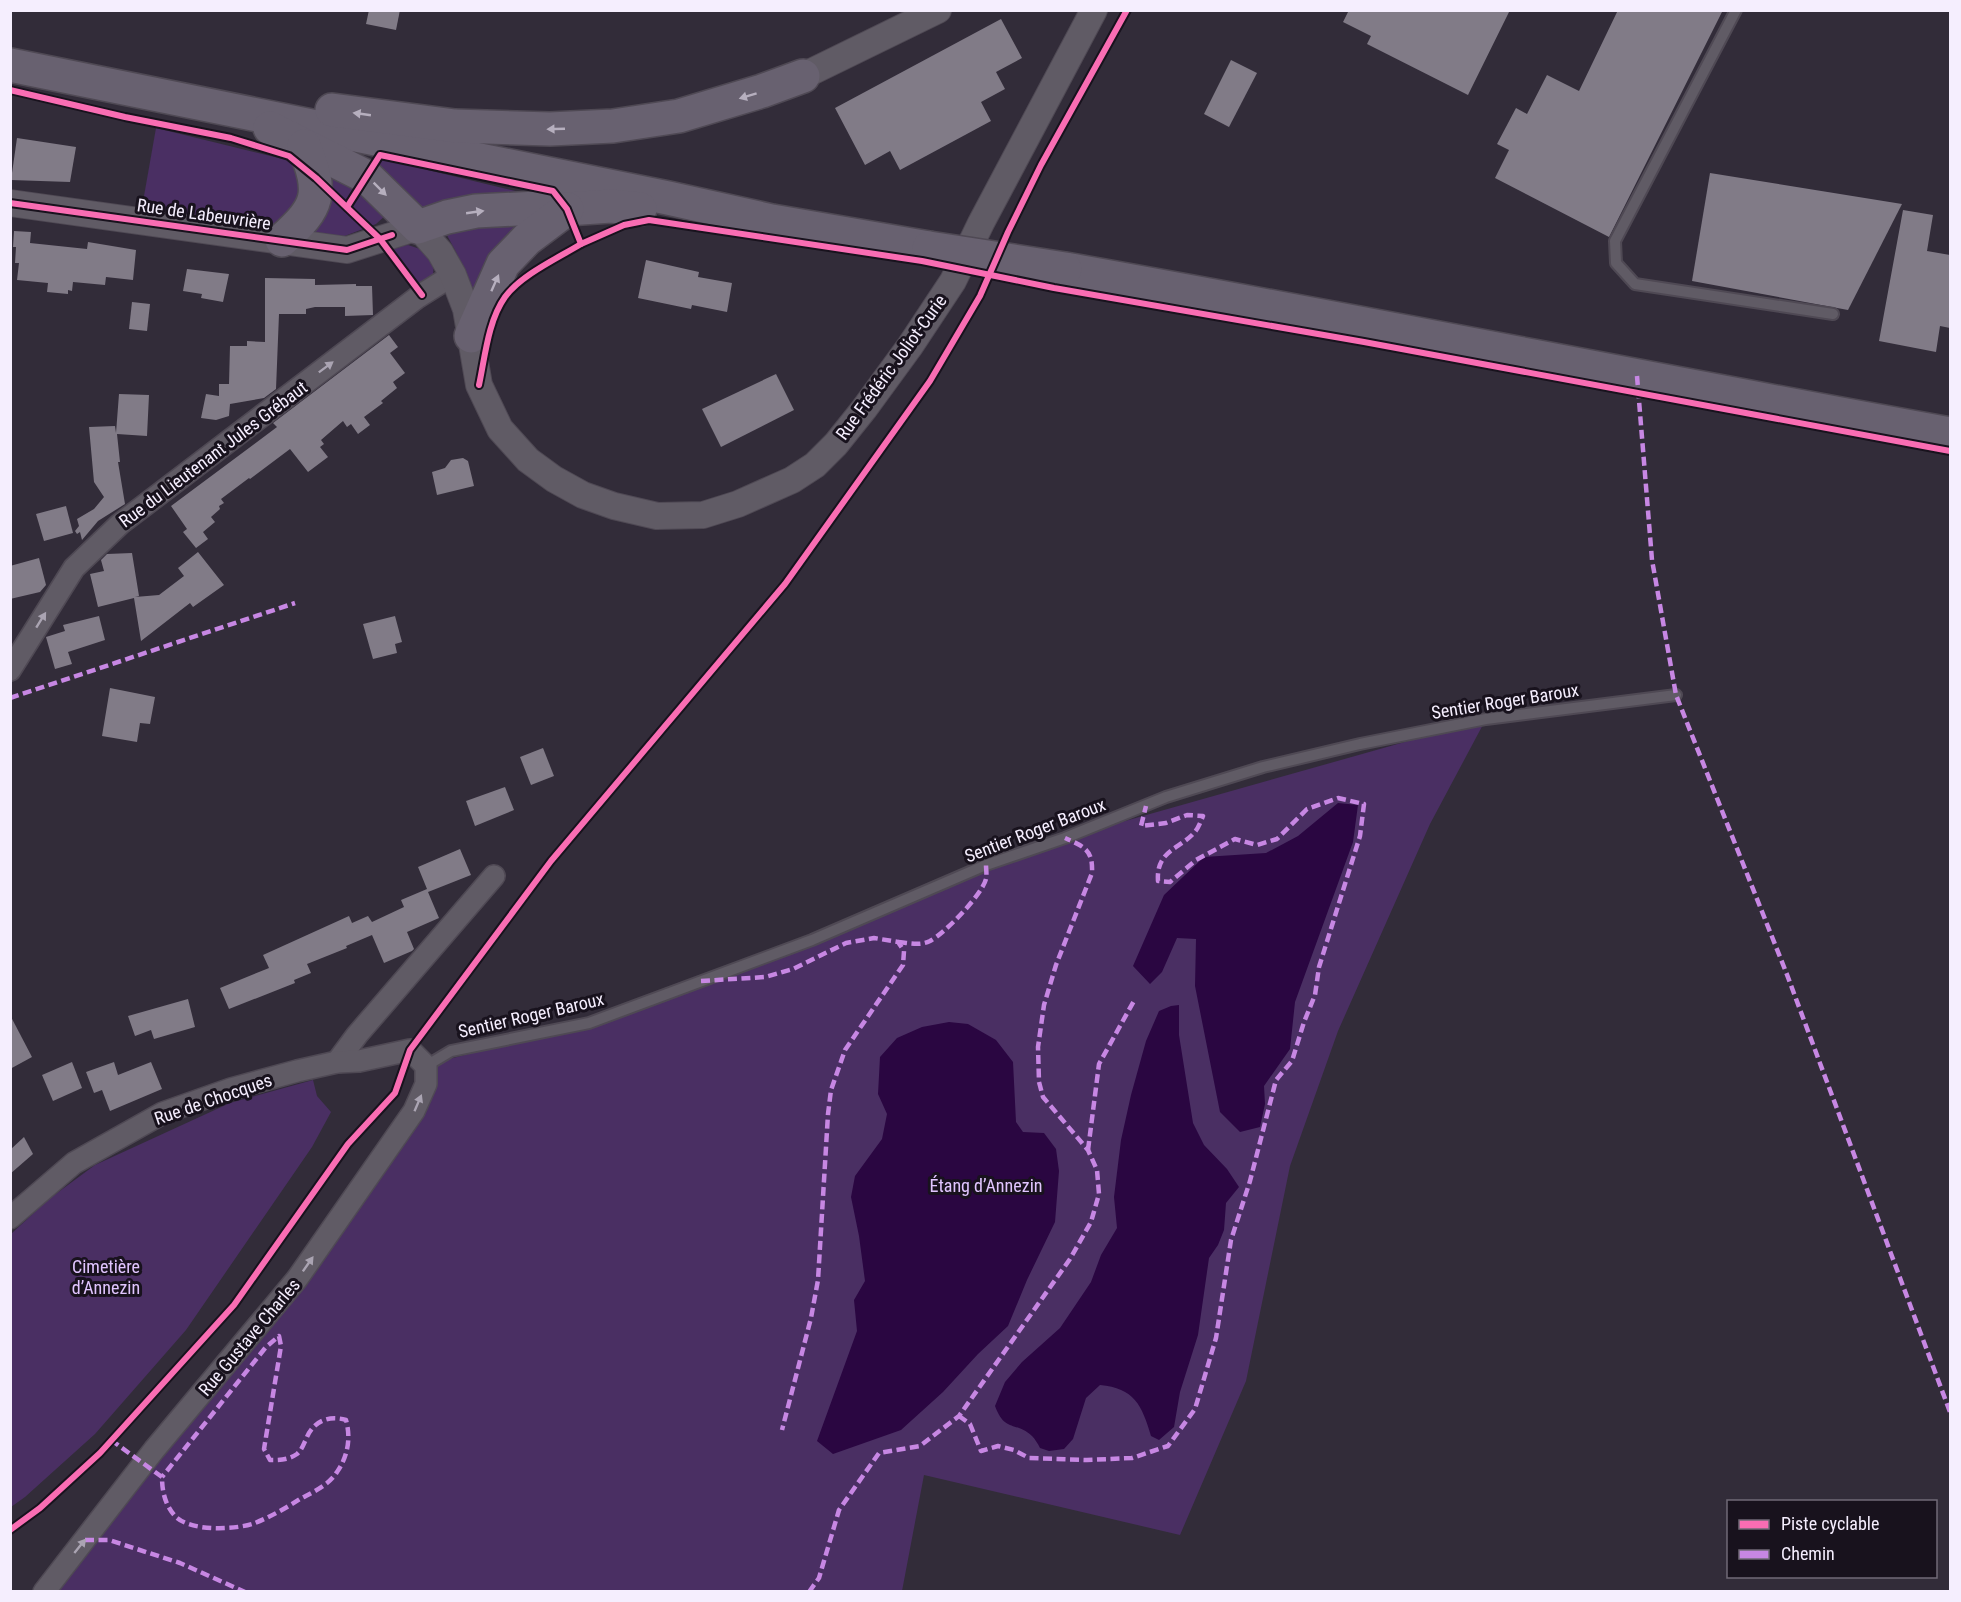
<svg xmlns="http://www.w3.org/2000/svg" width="1961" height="1602" font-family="'Roboto Condensed',sans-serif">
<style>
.green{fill:#4a2f63}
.water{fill:#2a0641}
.building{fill:#817b87}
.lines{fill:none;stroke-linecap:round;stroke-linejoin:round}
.service-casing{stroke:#4f4954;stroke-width:14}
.minor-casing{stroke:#4f4954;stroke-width:24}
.tertiary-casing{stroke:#4f4954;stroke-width:28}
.primary-casing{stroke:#4f4954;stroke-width:36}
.service{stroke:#605b65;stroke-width:10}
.minor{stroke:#605b65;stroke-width:21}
.tertiary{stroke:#605b65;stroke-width:26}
.primary{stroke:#686170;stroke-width:33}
.primary-bridge-casing{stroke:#4f4954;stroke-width:36;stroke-linecap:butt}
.primary-bridge{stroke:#686170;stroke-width:33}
.quiet{stroke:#c787e3;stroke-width:4.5;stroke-dasharray:9 4.5;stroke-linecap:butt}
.cycleway-casing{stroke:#18121d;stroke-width:10}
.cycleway{stroke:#f96db3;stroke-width:6}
.oneway{fill:#b6afbe}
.oneway2{fill:#aaa4b2}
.labels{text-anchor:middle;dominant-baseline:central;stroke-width:6;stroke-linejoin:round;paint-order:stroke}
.street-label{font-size:18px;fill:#f5eefe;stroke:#18121d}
.park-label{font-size:18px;fill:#e1c5ff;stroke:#18121d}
</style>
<rect width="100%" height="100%" fill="#322c39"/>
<g class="green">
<polygon points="156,128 291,161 308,181 288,221 261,227 141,213"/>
<polygon points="382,159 549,199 422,217 374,172"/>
<polygon points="320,162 360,177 387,214 376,224 342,237 299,232"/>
<polygon points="549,212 476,303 456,252 441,224"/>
<polygon points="408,245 426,251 434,262 433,275 420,286 391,248"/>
<polygon points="1486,719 1430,824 1338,1031 1290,1166 1246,1381 1180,1535 924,1475 902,1591 45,1592 338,1237 430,1064 589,1023 1065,838"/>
<polygon points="313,1080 317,1096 331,1112 312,1147 186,1330 95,1434 25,1497 11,1507 11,1234 49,1199 95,1165 230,1103"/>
</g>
<g class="water">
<polygon points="1338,803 1358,805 1353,842 1295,1002 1290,1049 1264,1086 1265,1104 1260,1127 1240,1132 1220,1112 1195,986 1196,939 1177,938 1162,972 1150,984 1133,966 1164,895 1204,857 1266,853 1298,836"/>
<path d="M1179,1005V1035L1193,1123L1204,1145L1227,1169L1239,1187L1226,1203L1224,1230L1218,1245L1209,1258L1198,1335L1180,1392L1174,1427L1159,1440L1151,1436C1142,1405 1134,1388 1100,1385L1086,1398L1073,1439L1064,1449L1049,1451L1040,1448C1038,1444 1035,1439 1032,1436C1016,1421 1005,1433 995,1406L1005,1382L1022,1362L1060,1328L1091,1282L1101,1255L1117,1228L1114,1197L1121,1140L1131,1095L1146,1041L1159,1011L1171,1006Z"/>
<polygon points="949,1022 968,1024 996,1040 1013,1062 1016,1122 1023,1132 1044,1133 1056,1149 1059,1171 1055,1222 1027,1280 1008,1326 978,1354 943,1392 901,1430 833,1454 817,1441 857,1331 854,1300 865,1281 859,1236 851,1197 855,1176 882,1139 887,1114 878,1094 880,1057 897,1038 922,1027"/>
</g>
<g class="building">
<polygon points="369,10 400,10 396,30 366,24"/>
<polygon points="1349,10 1510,10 1468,95 1367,44 1371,36 1343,22"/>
<polygon points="1618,10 1723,10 1609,237 1495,178 1509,150 1497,144 1516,108 1527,114 1547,75 1579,91"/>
<polygon points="1001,19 1022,58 996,72 1005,89 981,102 991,121 900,170 890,151 865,165 835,108"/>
<polygon points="1231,60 1257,73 1229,127 1204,114"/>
<polygon points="17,138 76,147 70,182 11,180"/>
<polygon points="1710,173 1902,204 1848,310 1692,281"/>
<polygon points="1903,210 1933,215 1927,251 1950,255 1950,328 1940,326 1936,352 1879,341"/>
<polygon points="14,231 31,232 30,243 87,249 88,242 136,250 133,280 106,277 105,285 73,282 72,291 68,290 68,294 47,292 48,283 17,280 19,263 15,263 16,247 13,247"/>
<polygon points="646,260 699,272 698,277 732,283 727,312 692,305 691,309 638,298"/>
<polygon points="187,269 229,274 223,302 201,298 202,294 183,291"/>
<polygon points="265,278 315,279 315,285 356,284 356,286 372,286 373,315 345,316 345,307 315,307 306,309 306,314 279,314 276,389 264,398 230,404 229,416 216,420 201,418 206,394 219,396 219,384 229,384 230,346 247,346 247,341 265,342"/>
<polygon points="132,302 150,304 147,331 129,329"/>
<polygon points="389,335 398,347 390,353 405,373 393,382 397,388 381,401 383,403 364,417 370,425 358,434 351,424 347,427 343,421 321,440 324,444 320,447 328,457 308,472 290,449 250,479 249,478 221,499 224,503 219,506 220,509 211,517 215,522 203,532 208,539 196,548 183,532 187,529 171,506 277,427 273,423"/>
<polygon points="776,374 794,410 721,447 702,409"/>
<polygon points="119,394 149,395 147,436 117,434 120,462 118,462 125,504 98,521 82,540 80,532 77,534 75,531 79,526 77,519 94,509 104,497 94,482 89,427 115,426 116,433"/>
<polygon points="463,458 468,461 474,486 437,495 432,472 445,468 451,460"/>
<polygon points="66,506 73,533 44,541 36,514"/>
<polygon points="198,552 224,585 193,607 190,603 141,641 134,598 98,607 90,574 104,571 101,560 107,554 132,553 139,596 135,597 159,595 184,576 178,568"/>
<polygon points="39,558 46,585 40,592 10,599 10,566"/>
<polygon points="99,616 105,640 68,652 72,664 55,669 46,637 65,631 63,625"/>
<polygon points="395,616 402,642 395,644 397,653 373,659 363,624"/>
<polygon points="110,688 155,697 150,724 140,723 137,742 102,736"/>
<polygon points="543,748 554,776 531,785 520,757"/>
<polygon points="505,787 514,810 475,826 466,801"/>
<polygon points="460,849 471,875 428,892 439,918 407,932 414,949 412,951 384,963 372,935 346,946 347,948 307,964 311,973 294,980 295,983 229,1009 220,988 269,968 263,955 349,916 352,923 368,916 372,922 404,907 401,900 427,889 418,867"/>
<polygon points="188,999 195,1027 154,1039 151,1030 135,1036 128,1016"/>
<polygon points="10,1015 32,1057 10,1069"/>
<polygon points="72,1062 82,1088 53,1101 42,1075"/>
<polygon points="114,1062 118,1075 151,1062 162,1089 110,1111 102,1090 94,1093 86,1072"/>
<polygon points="24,1137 33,1154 10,1174 10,1150"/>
</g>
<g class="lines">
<defs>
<g id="service">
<polyline points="1736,10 1615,241 1616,263 1635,284 1833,314"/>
<polyline points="426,1066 451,1051 589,1023 812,940 986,865 1065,838 1166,797 1263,767 1360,744 1486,719 1676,695"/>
</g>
<g id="minor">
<polyline points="10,670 74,568 120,524 418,297 453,275"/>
<polyline points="337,1062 357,1035 494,876"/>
<polyline points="10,1218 74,1163 163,1113 231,1089 297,1071 337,1062 359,1061 410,1050 426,1066 426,1084 414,1111 297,1279 154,1450 44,1592"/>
</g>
<g id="tertiary">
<polyline points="803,76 938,10"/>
<polyline points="10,203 347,250 418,227 440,252 453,275 466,309 479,385 500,429 528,460 554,479 583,495 614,506 657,516 703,515 738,504 792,480 815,465 836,444 864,409 910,346 953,281 981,223 1094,10"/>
</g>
<g id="primary">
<polyline points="10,65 668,198 772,221 929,248"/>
<polyline points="332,110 455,126 550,129 613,126 679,116 762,91 803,76"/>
<polyline points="270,128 367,177 418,227 447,217 476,211 538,208 567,209 611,206 640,209"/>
<path d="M282,240C320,206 323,194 304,146"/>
<path d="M1065,269C1360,321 1655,381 1950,434"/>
<polyline points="471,336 503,264 527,239 567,209"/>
</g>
</defs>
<use href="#service" class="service-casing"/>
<use href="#minor" class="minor-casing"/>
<use href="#tertiary" class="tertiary-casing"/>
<use href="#primary" class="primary-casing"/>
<use href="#service" class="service"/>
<use href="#minor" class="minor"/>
<use href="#tertiary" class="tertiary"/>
<use href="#primary" class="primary"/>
<defs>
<polyline id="primary-bridge" points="929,248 1065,269"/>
</defs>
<use href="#primary-bridge" class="primary-bridge-casing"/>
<use href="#primary-bridge" class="primary-bridge"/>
<g class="quiet">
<polyline points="1637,376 1652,560 1676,695 1786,972 1950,1412"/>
<polyline points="10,698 295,603"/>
<path d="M898,942C909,943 920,946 930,941C945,933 982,895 986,879C987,875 986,869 986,865"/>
<polyline points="701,981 765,977 793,969 846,943 874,938 898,942 904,951 903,965 845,1050 831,1090 828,1114 818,1280 811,1318 782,1430"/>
<polyline points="1088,1150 1099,1064 1135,999"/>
<path d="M959,1416L970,1424L981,1451L998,1446L1014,1450L1029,1458L1087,1460L1132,1458L1168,1446L1195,1409L1216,1338L1231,1240L1250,1181L1276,1080L1292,1061L1304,1022L1315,995L1319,967L1360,836L1364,804L1338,798L1307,809L1277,839L1257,845L1235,839L1196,860L1170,882L1158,881C1156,851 1178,850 1194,833C1198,829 1201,821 1203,816L1187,815L1166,823L1141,826L1146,806"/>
<path d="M111,1440L162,1477C162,1491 165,1505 175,1516C190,1532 236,1530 255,1523C270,1517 286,1508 300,1499C313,1492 329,1485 337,1472C348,1456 351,1438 346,1420C329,1415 314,1421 307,1437C304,1443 302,1450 297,1454C288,1460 280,1460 270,1460L264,1449L281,1346L279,1336L266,1347L162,1477"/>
<polyline points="85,1540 109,1540 180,1563 245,1592"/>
<path d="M809,1592L819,1578L839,1510L879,1453L920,1446L959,1416L1070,1259L1091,1222L1099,1194L1097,1170L1088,1150L1043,1097L1039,1082L1038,1047L1044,1005L1056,965L1092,873C1093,850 1085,847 1065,838"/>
</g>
<defs>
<g id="cycleway">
<polyline points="10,90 125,117 231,138 289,156 316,178 380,239 422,295"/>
<polyline points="10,203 347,250 392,235"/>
<polyline points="347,207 380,155 553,191 567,209 581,244 624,225 649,220 922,261 1054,288 1364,342 1950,451"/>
<path d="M479,385C485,357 488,321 505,297C521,275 558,258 581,244"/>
<polyline points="10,1530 40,1508 100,1453 234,1305 348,1144 395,1093 410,1050 551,861 785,584 930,381 980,296 1008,232 1041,165 1127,10"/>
</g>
</defs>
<use href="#cycleway" class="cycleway-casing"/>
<use href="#cycleway" class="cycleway"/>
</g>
<defs><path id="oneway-solid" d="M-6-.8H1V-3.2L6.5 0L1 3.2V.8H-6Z" transform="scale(1.5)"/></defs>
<g class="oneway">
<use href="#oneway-solid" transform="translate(748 96) rotate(163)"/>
<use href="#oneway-solid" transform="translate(362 114) rotate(-172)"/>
<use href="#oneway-solid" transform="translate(556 129) rotate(178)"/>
<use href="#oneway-solid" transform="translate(380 189) rotate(45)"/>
<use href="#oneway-solid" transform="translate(475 212) rotate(-8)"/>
<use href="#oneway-solid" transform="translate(495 283) rotate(-66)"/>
</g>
<g class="oneway2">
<use href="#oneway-solid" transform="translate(326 367) rotate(-37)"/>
<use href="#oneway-solid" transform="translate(41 620) rotate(-58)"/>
<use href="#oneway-solid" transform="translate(418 1103) rotate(-67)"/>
<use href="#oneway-solid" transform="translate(308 1264) rotate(-55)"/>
<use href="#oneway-solid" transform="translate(80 1546) rotate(-51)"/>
</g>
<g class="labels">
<g class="street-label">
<text transform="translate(204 214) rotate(8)">Rue de Labeuvrière</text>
<text transform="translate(891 367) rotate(-54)">Rue Frédéric Joliot-Curie</text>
<text transform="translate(213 454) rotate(-37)">Rue du Lieutenant Jules Grébaut</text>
<text transform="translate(1505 701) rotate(-9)">Sentier Roger Baroux</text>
<text transform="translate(1035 830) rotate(-21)">Sentier Roger Baroux</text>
<text transform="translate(531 1015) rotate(-13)">Sentier Roger Baroux</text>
<text transform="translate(213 1099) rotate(-19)">Rue de Chocques</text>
<text transform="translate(249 1337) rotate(-50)">Rue Gustave Charles</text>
</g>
<g class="park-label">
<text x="986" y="1185">Étang d’Annezin</text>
<text x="106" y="1266">Cimetière<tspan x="106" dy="21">d’Annezin</tspan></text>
</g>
</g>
<rect width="1961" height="1602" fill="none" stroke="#f5eefe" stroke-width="24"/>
<rect x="1727" y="1500" width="210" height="78" fill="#18121d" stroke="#706a77" stroke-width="1.5"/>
<rect x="1739" y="1520" width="30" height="9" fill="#f96db3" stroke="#706a77" stroke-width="1.5"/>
<text x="1781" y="1530" font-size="18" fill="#f5eefe">Piste cyclable</text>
<rect x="1739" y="1550" width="30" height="9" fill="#c787e3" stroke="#706a77" stroke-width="1.5"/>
<text x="1781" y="1560" font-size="18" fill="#f5eefe">Chemin</text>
</svg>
